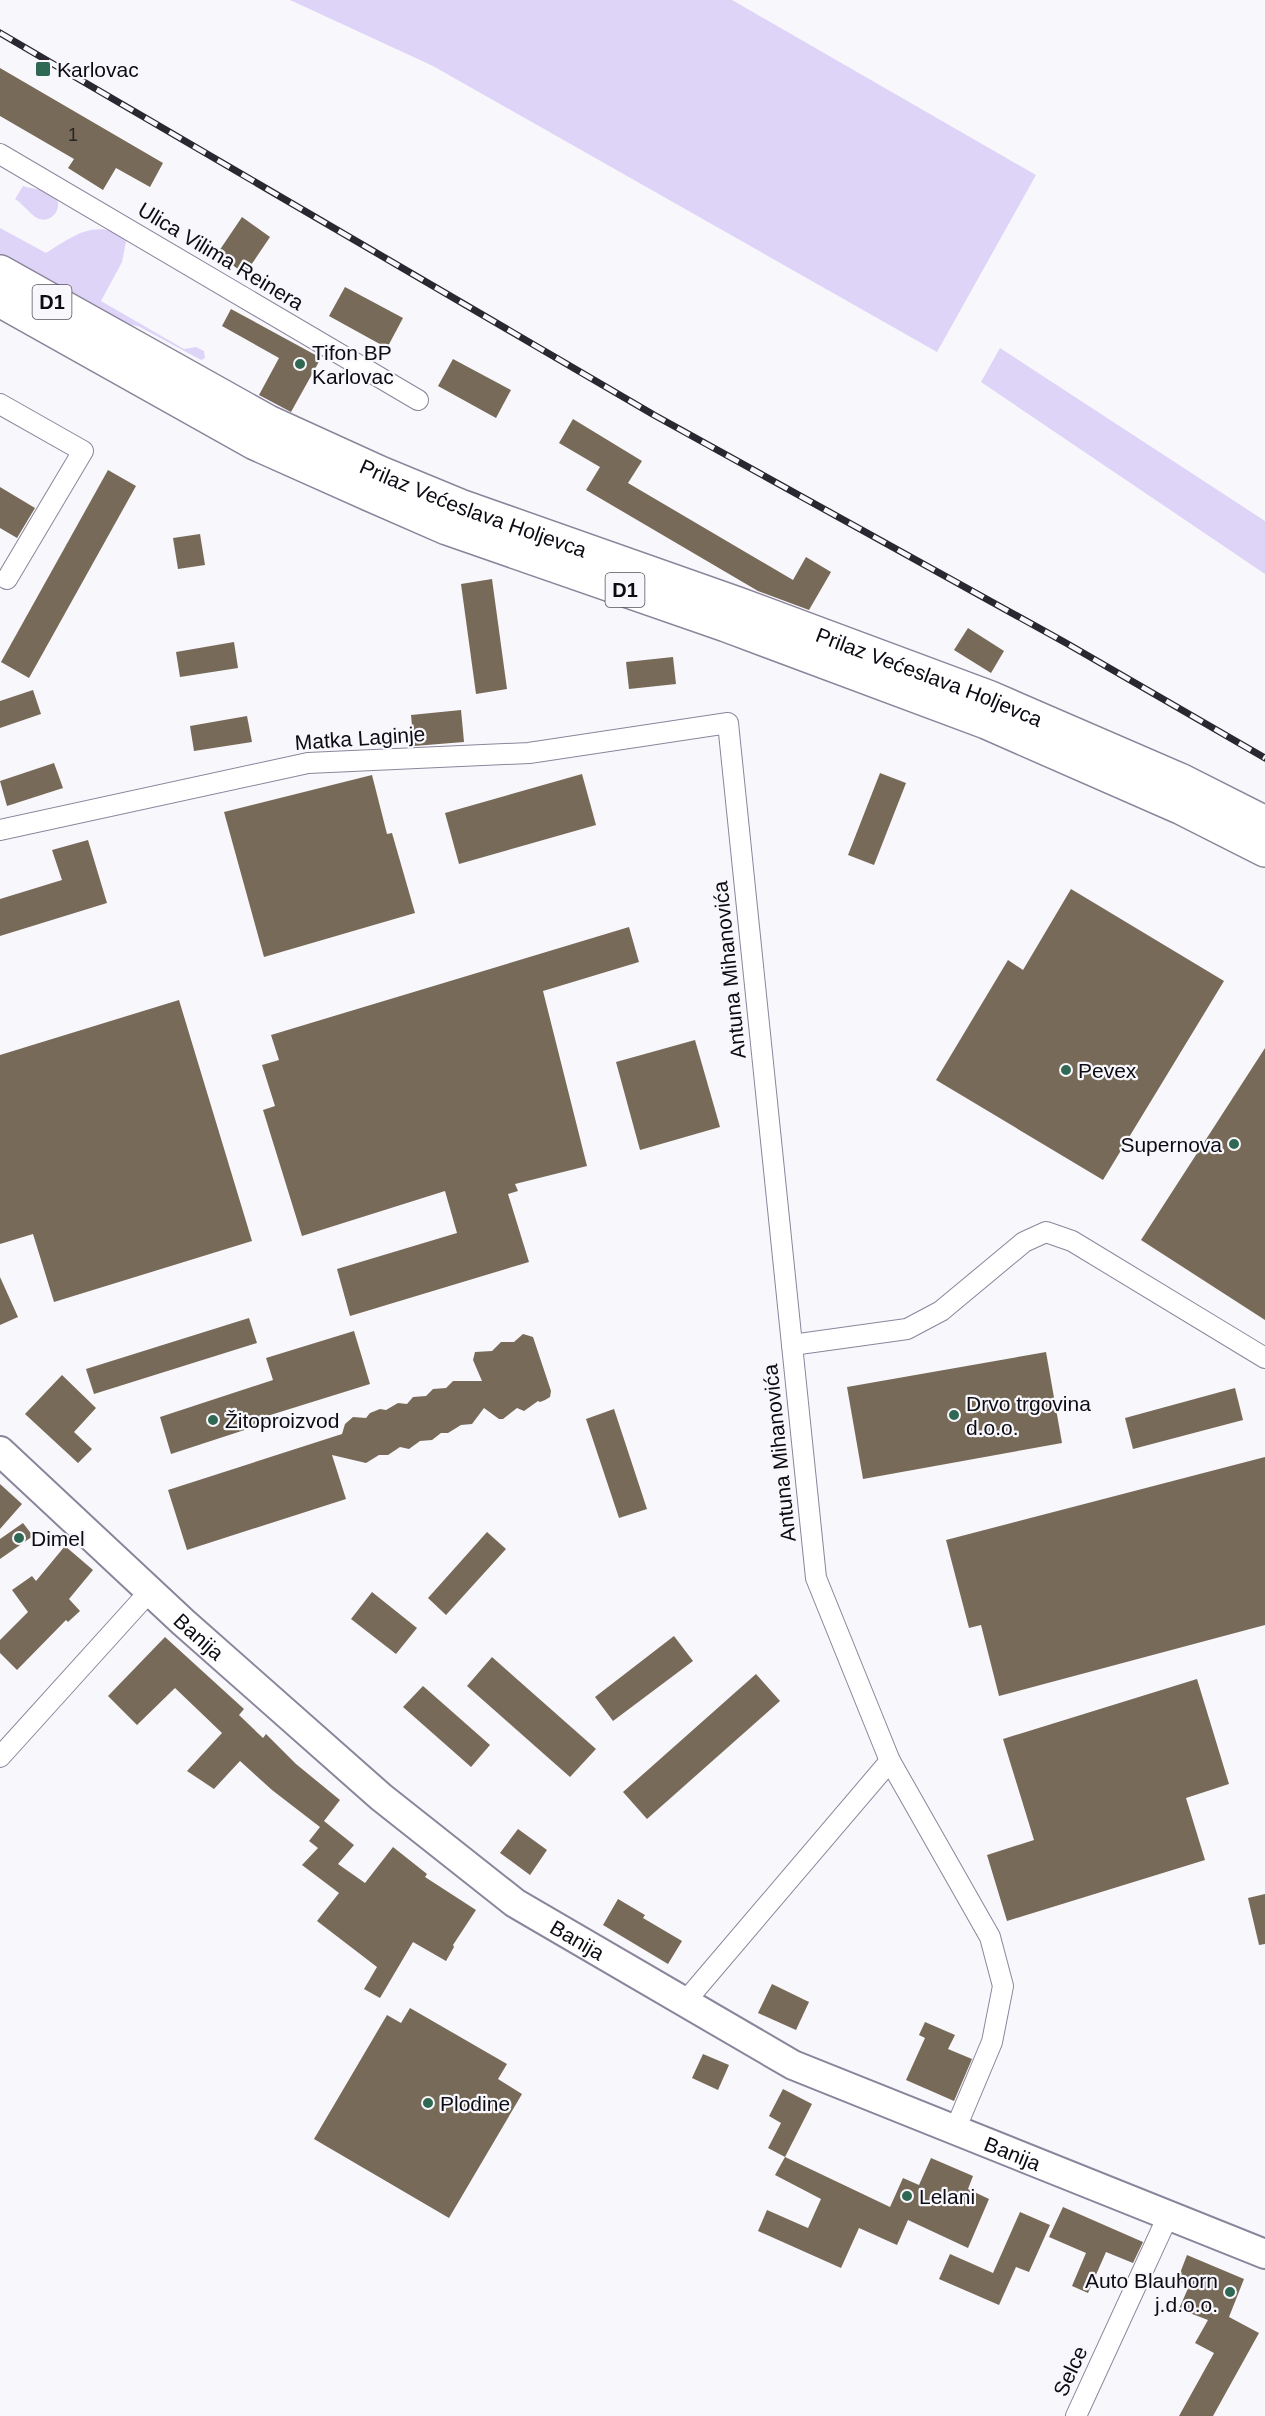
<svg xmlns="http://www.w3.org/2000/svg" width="1265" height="2416" font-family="Helvetica,sans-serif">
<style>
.green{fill:#ded4f8}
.building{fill:#786a58}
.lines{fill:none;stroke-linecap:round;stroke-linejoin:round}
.minor-casing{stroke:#8b859b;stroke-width:22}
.secondary-casing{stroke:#8b859b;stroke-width:32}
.trunk-casing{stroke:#8b859b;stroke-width:36}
.minor{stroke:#fff;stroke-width:20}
.secondary{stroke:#fff;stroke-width:28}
.trunk{stroke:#fff;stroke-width:33}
.rail-casing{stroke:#29272f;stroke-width:7}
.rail{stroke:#f8f7fc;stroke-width:4.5;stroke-dasharray:14;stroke-linecap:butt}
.poi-dot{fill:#2f6953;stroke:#f8f7fc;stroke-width:2}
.labels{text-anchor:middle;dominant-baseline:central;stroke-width:4.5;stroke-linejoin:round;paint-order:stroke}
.number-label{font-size:18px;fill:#282324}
.shield{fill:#f8f7fc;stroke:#545259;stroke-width:1.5}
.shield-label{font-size:20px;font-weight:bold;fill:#0d0b13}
.poi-label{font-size:21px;fill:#0d0b13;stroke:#f8f7fc;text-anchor:start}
.street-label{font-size:21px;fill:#0d0b13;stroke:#f8f7fc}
</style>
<rect width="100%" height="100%" fill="#f8f7fc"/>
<g class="green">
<polygon points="290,0 732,0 1036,175 937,352 433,66"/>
<path d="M23,186C31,189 43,189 51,193C67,203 53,226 37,218C29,213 23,204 15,199Z"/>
<path d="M0,228L46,253C74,236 93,219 127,237L122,262L101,301L184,349L196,347L204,351L205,358L201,360L138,326L113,322L0,258Z"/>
<polygon points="1000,348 1265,521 1265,574 981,382"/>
</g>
<g class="building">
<polygon points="0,68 163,163 150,187 116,168 103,190 68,168 74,159 0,116"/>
<polygon points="242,217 270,237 245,274 217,254"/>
<polygon points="345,287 403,318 387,348 329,316"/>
<polygon points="231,309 321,358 291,412 259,395 279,358 222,326"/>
<polygon points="453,359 511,390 496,418 438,386"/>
<polygon points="573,419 642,461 628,483 793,580 806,557 831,572 809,610 758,591 586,490 600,467 559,443"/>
<polygon points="108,470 136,486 29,678 1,662"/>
<polygon points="0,487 35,508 17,538 0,528"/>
<polygon points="200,534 205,565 178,569 173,538"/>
<polygon points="492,579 507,689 476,694 461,584"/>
<polygon points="968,628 1004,651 991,673 954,650"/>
<polygon points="234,642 238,668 180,677 176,652"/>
<polygon points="673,657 676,684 629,689 626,662"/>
<polygon points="33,690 41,714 0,728 0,701"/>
<polygon points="461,710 464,742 414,746 411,715"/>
<polygon points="247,716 252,742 194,751 190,726"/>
<polygon points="54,763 63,788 7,806 0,781"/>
<polygon points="880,773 906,783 874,865 848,855"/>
<polygon points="582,774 596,825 459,864 445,813"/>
<polygon points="372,775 387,834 392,833 415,913 264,957 224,812"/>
<polygon points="88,840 107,903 0,936 0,899 62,880 52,850"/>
<polygon points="1071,889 1224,981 1103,1180 936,1080 1008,960 1023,970"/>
<polygon points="629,927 639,962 543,991 587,1166 515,1184 518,1191 508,1194 529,1262 350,1316 337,1269 457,1233 445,1191 302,1236 263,1110 275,1106 262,1065 279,1060 271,1035"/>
<polygon points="179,1000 252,1241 54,1302 33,1234 0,1244 0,1055"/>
<polygon points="695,1040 720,1127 640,1150 616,1062"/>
<polygon points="1265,1048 1265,1320 1141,1240"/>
<polygon points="0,1277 18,1317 0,1325"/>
<polygon points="249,1318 257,1343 94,1394 86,1369"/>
<polygon points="354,1331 370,1384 264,1417 266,1423 171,1454 160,1417 273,1380 266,1358"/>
<polygon points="523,1334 533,1337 551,1391 550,1397 545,1400 540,1402 538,1401 524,1411 517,1408 503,1419 499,1419 484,1408 472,1424 461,1425 448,1433 441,1433 432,1440 420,1441 409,1449 400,1447 388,1455 379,1455 366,1463 332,1455 346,1499 187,1550 168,1490 342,1434 345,1424 353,1417 366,1418 370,1413 380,1409 386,1410 398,1403 407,1404 413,1397 426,1396 433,1389 446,1388 453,1381 482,1381 473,1360 475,1352 492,1351 501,1342 514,1342"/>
<polygon points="1046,1352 1062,1443 863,1479 847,1387"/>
<polygon points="62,1375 96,1408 74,1432 92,1449 78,1463 25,1414"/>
<polygon points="1235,1388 1243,1420 1133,1449 1125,1418"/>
<polygon points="614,1409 647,1509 619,1518 586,1419"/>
<polygon points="1265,1457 1265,1625 999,1696 981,1625 969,1628 946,1540"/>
<polygon points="0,1484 22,1504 0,1529"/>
<polygon points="23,1523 33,1536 0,1559 0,1539"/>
<polygon points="487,1532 506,1549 446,1615 428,1598"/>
<polygon points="65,1546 93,1570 69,1599 80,1611 68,1622 66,1620 17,1670 0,1653 0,1640 28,1612 12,1590 32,1576 36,1581"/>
<polygon points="372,1592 417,1628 396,1654 351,1619"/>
<polygon points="674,1636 693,1661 613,1721 595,1697"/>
<polygon points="165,1637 244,1709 239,1715 263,1738 266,1734 296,1764 340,1800 324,1821 354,1845 338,1864 365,1883 393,1847 427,1874 425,1877 476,1910 453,1945 454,1947 446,1961 413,1942 380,1998 364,1989 377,1967 317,1921 339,1893 302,1865 318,1848 309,1841 320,1827 272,1790 240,1761 214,1789 187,1771 222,1733 175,1688 137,1725 108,1696"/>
<polygon points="492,1657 596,1749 570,1777 467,1686"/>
<polygon points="756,1674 780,1701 647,1819 623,1792"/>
<polygon points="1197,1679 1229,1784 1186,1798 1205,1860 1007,1921 987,1855 1034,1840 1003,1739"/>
<polygon points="423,1686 490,1745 471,1767 403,1707"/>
<polygon points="518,1829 547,1850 530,1875 500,1853"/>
<polygon points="1265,1894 1265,1944 1259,1945 1248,1898"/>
<polygon points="618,1899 645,1915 643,1918 682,1941 668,1964 603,1925"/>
<polygon points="772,1984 809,2002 796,2030 758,2013"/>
<polygon points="410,2008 507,2064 498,2079 522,2094 449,2218 314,2139 387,2015 401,2023"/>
<polygon points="925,2022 955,2035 948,2049 972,2059 954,2101 906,2080 925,2038 919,2035"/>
<polygon points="703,2054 729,2065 718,2090 692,2078"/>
<polygon points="783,2089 812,2104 785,2157 768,2148 781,2123 769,2116"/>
<polygon points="785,2157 890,2207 903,2178 919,2185 931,2158 973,2176 968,2189 989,2199 968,2248 908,2220 897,2245 859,2228 841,2268 758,2231 767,2210 808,2228 821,2199 775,2175"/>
<polygon points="1063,2207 1143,2242 1133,2263 1106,2252 1088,2293 1072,2286 1086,2253 1049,2237"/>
<polygon points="1020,2212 1050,2225 1029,2272 1016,2267 999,2305 939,2279 950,2254 993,2273"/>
<polygon points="1187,2255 1244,2279 1229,2317 1259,2333 1213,2416 1179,2416 1214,2353 1195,2343 1208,2320 1179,2309 1189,2286 1177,2281"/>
</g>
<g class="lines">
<defs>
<g id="minor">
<polyline points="0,154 418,400"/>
<polyline points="0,404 83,451 7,579"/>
<polyline points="0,830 308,763 529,753 728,723 816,1578 890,1761 990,1937 1003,1986 992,2042 955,2130"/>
<polyline points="792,1345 907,1329 941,1311 1024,1242 1046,1232 1072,1241 1265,1358"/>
<polyline points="0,1757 150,1591"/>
<polyline points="684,2003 890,1761"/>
<polyline points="1076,2416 1168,2216"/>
</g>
<g id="secondary">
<path id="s1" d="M0,1451L183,1622L381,1797L515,1903L793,2065L1265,2254"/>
</g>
<g id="trunk">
<path id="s2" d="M0,272L268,422L380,473L460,506L738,604L988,697L1182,781L1265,823"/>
<polyline points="0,300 255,443 369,494 447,528 726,625 986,722 1182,808 1265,850"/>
</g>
</defs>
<use href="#minor" class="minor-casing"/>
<use href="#secondary" class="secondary-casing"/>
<use href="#trunk" class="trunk-casing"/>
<use href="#minor" class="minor"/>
<use href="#secondary" class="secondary"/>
<use href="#trunk" class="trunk"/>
<defs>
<polyline id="rail" points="0,33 654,415 1066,643 1265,758"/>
</defs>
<use href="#rail" class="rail-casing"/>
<use href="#rail" class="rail"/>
</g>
<g class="poi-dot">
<rect x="35" y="61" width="16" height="16" rx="3"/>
<circle cx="300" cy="364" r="6"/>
<circle cx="1066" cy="1070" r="6"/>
<circle cx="1234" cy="1144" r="6"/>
<circle cx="954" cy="1415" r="6"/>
<circle cx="213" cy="1420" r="6"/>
<circle cx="19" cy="1538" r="6"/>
<circle cx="428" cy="2103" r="6"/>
<circle cx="907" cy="2196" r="6"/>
<circle cx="1230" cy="2292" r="6"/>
</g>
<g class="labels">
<g class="number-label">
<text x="73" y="135">1</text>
</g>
<g class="shield">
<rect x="32.5" y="285" width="39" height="34" rx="4.5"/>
<rect x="605.5" y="573" width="39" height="34" rx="4.5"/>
</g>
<g class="shield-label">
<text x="52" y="302">D1</text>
<text x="625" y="590">D1</text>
</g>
<g class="poi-label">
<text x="57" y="69">Karlovac</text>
<text x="312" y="352">Tifon BP<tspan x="312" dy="24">Karlovac</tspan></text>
<text x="1078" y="1070">Pevex</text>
<text x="1222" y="1144" text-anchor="end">Supernova</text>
<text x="966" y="1403">Drvo trgovina<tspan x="966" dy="24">d.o.o.</tspan></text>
<text x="225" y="1420">Žitoproizvod</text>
<text x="31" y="1538">Dimel</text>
<text x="440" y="2103">Plodine</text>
<text x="919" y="2196">Lelani</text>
<text x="1218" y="2280" text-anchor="end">Auto Blauhorn<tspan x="1218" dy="24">j.d.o.o.</tspan></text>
</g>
<g class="street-label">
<text transform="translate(221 256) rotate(31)">Ulica Vilima Reinera</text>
<text stroke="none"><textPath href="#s2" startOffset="530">Prilaz Većeslava Holjevca</textPath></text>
<text stroke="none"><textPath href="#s2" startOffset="1016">Prilaz Većeslava Holjevca</textPath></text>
<text transform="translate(360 738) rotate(-4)">Matka Laginje</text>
<text transform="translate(729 970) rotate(-96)">Antuna Mihanovića</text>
<text transform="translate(779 1453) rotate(-96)">Antuna Mihanovića</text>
<text stroke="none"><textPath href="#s1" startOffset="272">Banija</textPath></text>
<text stroke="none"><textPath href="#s1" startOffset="758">Banija</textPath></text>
<text stroke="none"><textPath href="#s1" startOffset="1244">Banija</textPath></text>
<text transform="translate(1070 2371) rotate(-65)">Selce</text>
</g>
</g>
</svg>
